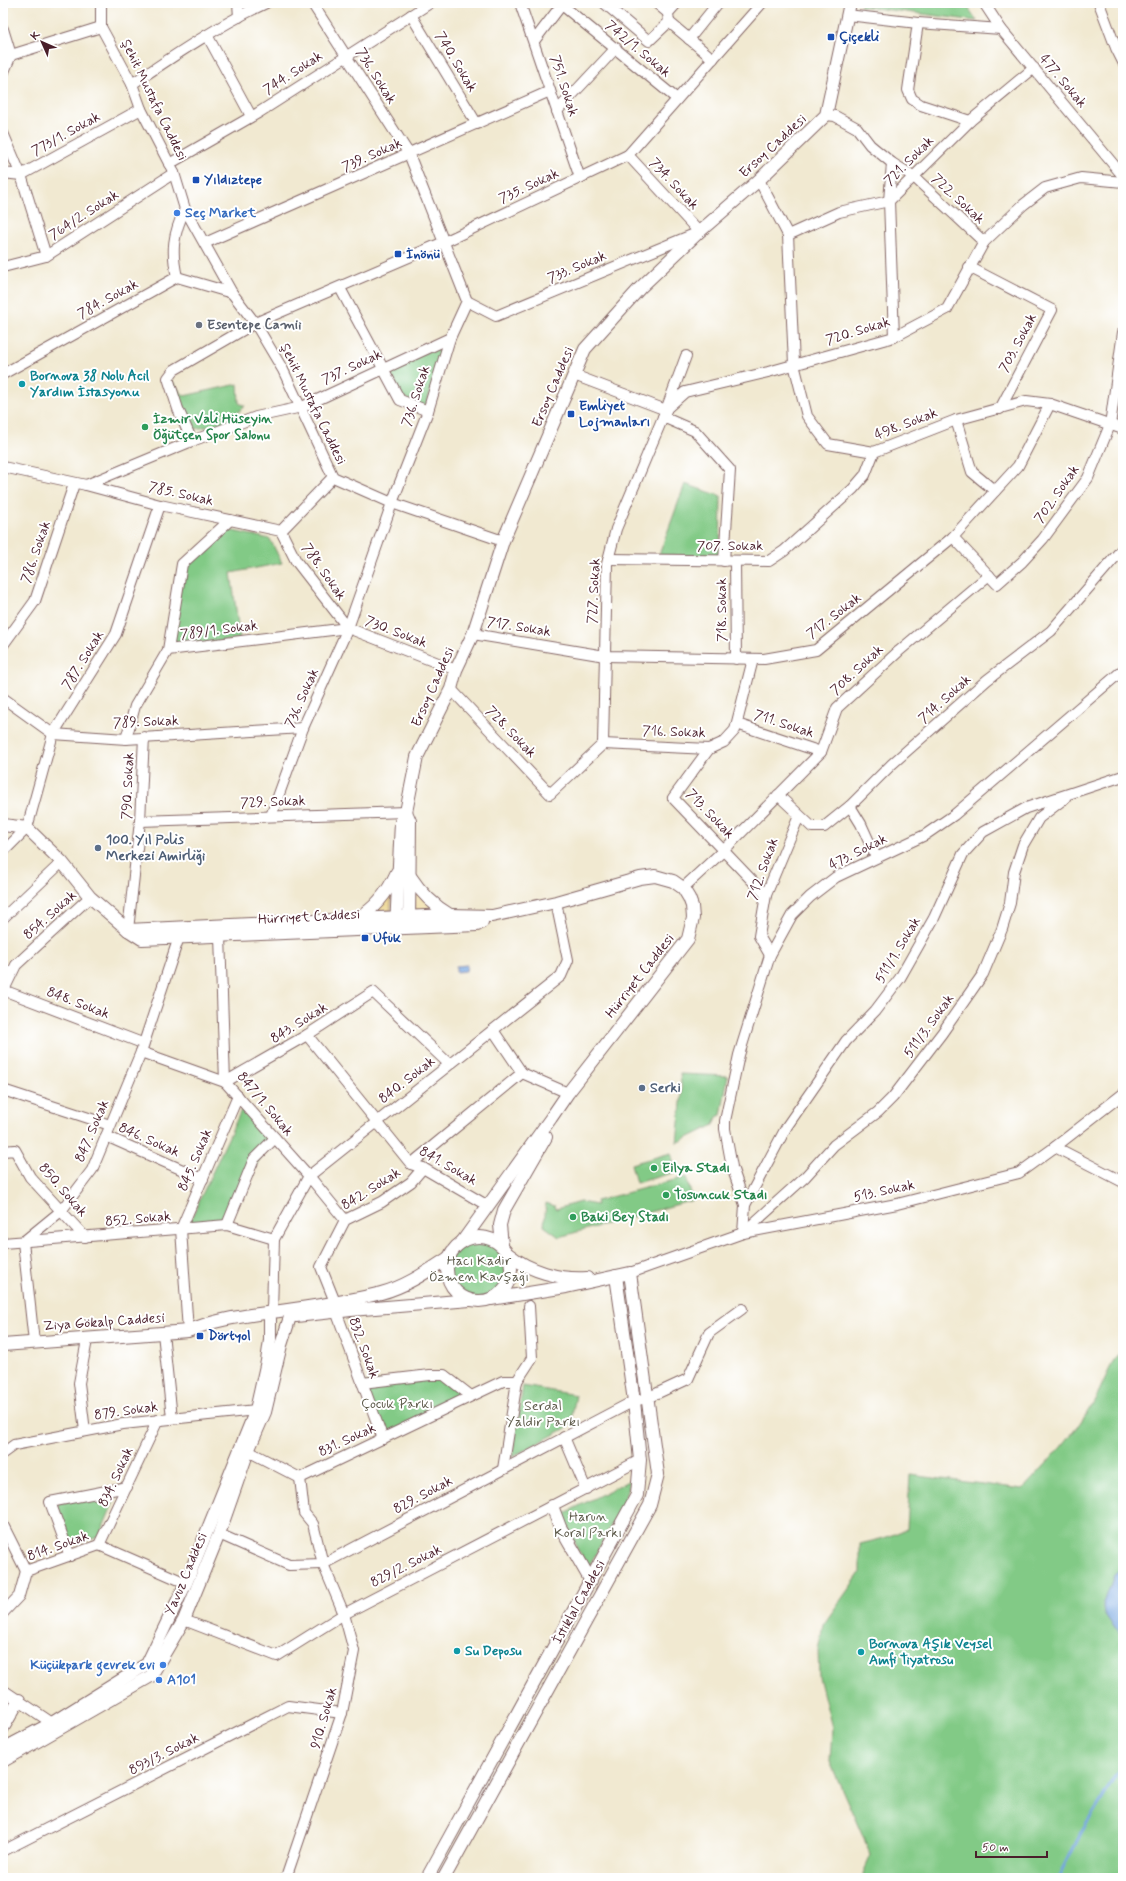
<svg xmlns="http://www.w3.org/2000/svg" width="1126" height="1881" font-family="Mynerve,sans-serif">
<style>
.green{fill:#82ca86;stroke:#667458}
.sand{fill:#eeda9e;stroke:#9c7c64}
.water{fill:#76a6e0;stroke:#606286}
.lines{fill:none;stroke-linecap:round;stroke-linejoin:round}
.stream{stroke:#76a6e0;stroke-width:3}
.minor-casing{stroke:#846665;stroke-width:12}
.major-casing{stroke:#846665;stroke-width:14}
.minor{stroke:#fff;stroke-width:10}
.major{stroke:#fff;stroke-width:12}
.transit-dot{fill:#1a4fb4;stroke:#fff;stroke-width:1.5}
.shop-dot{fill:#3f7fe0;stroke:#fff;stroke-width:1.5}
.worship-dot{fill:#6b7280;stroke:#fff;stroke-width:1.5}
.culture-dot{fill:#0f9aa8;stroke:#fff;stroke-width:1.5}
.leisure-dot{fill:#2e9e5b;stroke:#fff;stroke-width:1.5}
.service-dot{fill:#5c6f8a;stroke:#fff;stroke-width:1.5}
.labels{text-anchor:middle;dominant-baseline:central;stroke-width:4;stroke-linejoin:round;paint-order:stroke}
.transit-label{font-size:14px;font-weight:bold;fill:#164399;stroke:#fff;text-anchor:start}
.street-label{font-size:14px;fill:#4a1f2b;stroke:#fff}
.shop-label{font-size:14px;font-weight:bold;fill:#366cbe;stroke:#fff;text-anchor:start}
.worship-label{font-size:14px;font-weight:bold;fill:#5b616d;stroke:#fff;text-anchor:start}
.culture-label{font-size:14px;font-weight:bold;fill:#0d838f;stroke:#fff;text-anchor:start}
.leisure-label{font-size:14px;font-weight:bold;fill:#27864d;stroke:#fff;text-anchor:start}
.service-label{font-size:14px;font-weight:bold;fill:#4e5e75;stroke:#fff;text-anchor:start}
.park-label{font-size:14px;fill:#5e5b4b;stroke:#fff}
</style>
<rect width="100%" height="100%" fill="#fff"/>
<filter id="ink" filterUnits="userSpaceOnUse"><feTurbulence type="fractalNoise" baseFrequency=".025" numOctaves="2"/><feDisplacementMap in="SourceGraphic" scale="8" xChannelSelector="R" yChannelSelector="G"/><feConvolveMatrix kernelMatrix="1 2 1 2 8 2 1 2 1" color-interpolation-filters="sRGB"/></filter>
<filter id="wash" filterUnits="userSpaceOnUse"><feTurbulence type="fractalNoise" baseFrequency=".012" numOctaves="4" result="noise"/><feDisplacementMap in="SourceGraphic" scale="16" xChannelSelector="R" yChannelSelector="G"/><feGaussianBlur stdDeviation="0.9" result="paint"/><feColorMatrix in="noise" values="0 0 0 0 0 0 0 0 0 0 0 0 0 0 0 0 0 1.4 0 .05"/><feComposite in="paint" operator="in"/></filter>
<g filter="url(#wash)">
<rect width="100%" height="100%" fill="#f1e9d1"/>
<g class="green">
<polygon points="861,3 965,3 977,21 860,6"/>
<polygon points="444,344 426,407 402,397 386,370"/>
<polygon points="170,379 184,396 238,384 239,403 245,406 225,424 188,430"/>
<polygon points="685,484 721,496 720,556 659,555"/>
<polygon points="224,529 270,539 282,563 231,573 240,639 170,648 184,567"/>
<polygon points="680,1074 728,1076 721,1115 717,1117 714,1125 677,1143 682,1093"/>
<polygon points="243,1106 271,1139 223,1223 188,1225"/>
<polygon points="671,1153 676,1172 636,1183 631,1164"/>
<polygon points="686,1177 693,1200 559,1237 544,1226 546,1203 555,1206 556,1209 580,1202 597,1205 596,1201"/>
<circle cx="479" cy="1269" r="32"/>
<path d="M1123,1348V1878H861L871,1855L830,1762L832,1728L819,1677L818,1650L823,1625L860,1573V1544L884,1538L907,1529L910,1475L1023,1489C1048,1462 1073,1436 1092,1405C1103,1386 1109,1364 1123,1348Z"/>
<polygon points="444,1375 471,1396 383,1439 362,1383"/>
<polygon points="523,1386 576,1395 570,1426 512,1457"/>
<polygon points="630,1480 624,1501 588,1568 561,1515"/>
<polygon points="117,1494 99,1537 72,1545 57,1503"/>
</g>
<g class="sand">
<polygon points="413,885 436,910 414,910"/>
<polygon points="391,887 391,911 373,911"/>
</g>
<g class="water">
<polygon points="467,965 466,971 456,972 456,966"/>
<polygon points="1123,1568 1123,1634 1113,1626 1104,1613 1103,1606 1114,1575"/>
</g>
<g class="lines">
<polyline class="stream" points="1059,1878 1081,1833 1123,1764"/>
</g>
</g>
<g filter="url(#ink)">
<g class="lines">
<defs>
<g id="minor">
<polyline points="101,3 101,27 132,84 141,109 174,173 185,209 232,293 255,323 283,370 333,477 392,503 503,541"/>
<polyline points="238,3 239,17"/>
<polyline points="520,3 580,178"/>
<polyline points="604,3 649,41 669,22 668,13 677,3"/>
<polyline points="656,3 668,13"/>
<polyline points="984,3 1001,29 1123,176"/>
<polyline points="1099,3 1116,48 1123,62"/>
<polyline points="562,5 677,99"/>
<polyline points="411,15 477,124"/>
<polyline points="847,15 918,23 1001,29"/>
<polyline points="669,22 713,59"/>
<polyline points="918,23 908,90 912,99 921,105 970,121"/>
<polyline points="3,29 11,55 3,74"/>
<polyline points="207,35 251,116"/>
<polyline points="689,39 718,3"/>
<polyline points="534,41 563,3"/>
<polyline points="11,55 101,27"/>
<path d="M132,84C175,55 219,25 266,3"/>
<polyline points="557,111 616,48"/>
<polyline points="826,115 835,116 857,128 870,145 892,163 889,201 894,337"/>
<polyline points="3,133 21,175 46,256"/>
<polyline points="892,163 913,176 984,242"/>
<polyline points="169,164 258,113 430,3"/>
<polyline points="3,173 21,175 141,109"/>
<polyline points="759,180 788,235 794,364 807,416 828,444 874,452 956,420 1026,401 1050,404 1123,429"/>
<polyline points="889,201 970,121 1034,68"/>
<polyline points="788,235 839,212 889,201"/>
<polyline points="205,243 550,91"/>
<polyline points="3,267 46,256 174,173"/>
<polyline points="969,267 1052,310 1000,409"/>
<path d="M177,277C171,251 173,234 185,209"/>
<polyline points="340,288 400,400 428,411"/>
<polyline points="467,301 496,316 699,232 628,155"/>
<polyline points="3,374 177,277 232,293"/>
<polyline points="574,375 666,410"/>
<polyline points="667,408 685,392 768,372 894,337 947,309 984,242 1023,205 1045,188 1081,178 1123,182"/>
<polyline points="663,417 695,431 730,470 724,561"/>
<polyline points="956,420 972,472 995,491"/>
<polyline points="192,441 178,409 168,378 174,370 255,323 444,242 628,155 762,3"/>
<polyline points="3,467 86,485 160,505 281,531 333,477"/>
<polyline points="86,485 192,441 256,417 302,407 450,338"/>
<polyline points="281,531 296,561 348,628"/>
<polyline points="953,537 997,584 1022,562 1043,539 1088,478 1110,425 1123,332"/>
<polyline points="608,559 769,561 784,551 853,489 865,475 874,452"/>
<polyline points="735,561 736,659"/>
<polyline points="473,634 605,656 764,659 816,650 953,537 1018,466 1050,404"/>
<polyline points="3,645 35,601 74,484"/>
<polyline points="168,650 182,564 230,520"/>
<polyline points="451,689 550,794 603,744 607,564 616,529 666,410 686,356"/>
<polyline points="3,698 53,734 126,739 303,728"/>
<polyline points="737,724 821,752"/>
<polyline points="126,739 135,706 168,650 348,628 456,670"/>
<polyline points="603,744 709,749 724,742 735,730 753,659"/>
<polyline points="709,749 673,798 766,895"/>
<polyline points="778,795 812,827 824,827 850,806 892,764 987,680 1051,631 1123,548"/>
<polyline points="850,806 861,824 876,857"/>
<polyline points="271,816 303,728 348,628 392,503 428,411 450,338 467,301 409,154 312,3"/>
<polyline points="140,821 406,812"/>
<polyline points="3,852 27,828 53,734 116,634 160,505"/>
<polyline points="683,888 724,850 821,752 837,708 899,651 989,575"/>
<polyline points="3,918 62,862"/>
<polyline points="128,930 140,821 144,737"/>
<polyline points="220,936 225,1082 309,1176 345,1220"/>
<polyline points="770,955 759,936 766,895 799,816"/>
<polyline points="3,990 142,1043"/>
<polyline points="3,992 16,965 90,897"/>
<polyline points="493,1030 522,1073 568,1093"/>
<polyline points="307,1035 411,1164 423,1168 488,1206"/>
<polyline points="141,1052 225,1082 307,1035 373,992 449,1064"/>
<polyline points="3,1090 110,1125"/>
<polyline points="106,1136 203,1179"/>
<polyline points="1055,1147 1123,1182"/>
<polyline points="3,1151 15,1150 30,1177 85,1237"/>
<polyline points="411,1164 522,1073"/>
<polyline points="745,1205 787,1126 846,1041 875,1011 900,978 934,918 963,854 983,832 1026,808 1123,776"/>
<polyline points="227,1225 254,1159 275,1138"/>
<polyline points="743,1233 745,1205 732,1167 725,1129 725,1121 739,1055 770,955 792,915 810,897 836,877 925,835 954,815 1123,670"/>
<polyline points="743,1233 805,1177 834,1145 878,1112 893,1097 942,1033 983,974 1002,929 1010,903 1014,872 1023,845 1039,818 1065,798"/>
<polyline points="3,1243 227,1225 274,1239"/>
<polyline points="630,1273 743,1233 897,1204 1019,1173 1055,1147 1123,1094"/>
<polyline points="335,1302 321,1267 345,1220 382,1202 411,1182 423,1168"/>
<polyline points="336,1311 383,1439"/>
<polyline points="270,1319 272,1312 274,1239 309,1176 561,976 568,960 556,902"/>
<polyline points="188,1331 181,1229 238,1096"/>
<polyline points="163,1333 172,1418"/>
<polyline points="34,1342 23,1242 61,1211 92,1170 141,1052 179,937"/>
<polyline points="517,1381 532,1358 529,1306"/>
<polyline points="362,1383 430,1375 444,1375 471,1396"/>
<polyline points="85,1431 79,1383 87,1340"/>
<polyline points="564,1437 586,1489"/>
<polyline points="248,1451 300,1478 503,1381 517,1381 503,1469"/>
<polyline points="3,1453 14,1445 123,1424 256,1410"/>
<polyline points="3,1525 26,1571"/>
<polyline points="219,1534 289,1565 323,1564 634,1401 647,1398 688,1379 709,1333 742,1309"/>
<polyline points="99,1545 158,1420"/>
<polyline points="99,1545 186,1583"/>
<polyline points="70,1556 50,1502 127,1487"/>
<polyline points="3,1613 19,1596 26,1571 99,1545"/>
<polyline points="184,1620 277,1656 344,1614 640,1460"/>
<polyline points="3,1690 52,1723 56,1728"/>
<polyline points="3,1851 288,1706 342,1713"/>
<polyline points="286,1878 342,1713 354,1651 344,1614 323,1564 313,1524 304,1513 300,1478"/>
</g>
<g id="major">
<polyline points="406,812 410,821 409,925"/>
<polyline points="3,825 27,828 62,862 90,897 128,930 142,939 477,925 482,922"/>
<path d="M410,876C421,893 433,905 450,915"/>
<path d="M356,919C375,909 388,892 397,872"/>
<polyline points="396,928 401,822 406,812 417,757 451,689 456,670 473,634 503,541 585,349 640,288 699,232 759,180 826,115 850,3"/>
<polyline points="128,930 355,919 450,915 492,916 556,902 640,878 655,876 673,881 683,888 689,898 692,906 693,918 688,939 568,1093 551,1118 462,1242"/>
<circle cx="479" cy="1269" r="32"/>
<polyline points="502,1245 500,1225 504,1210 546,1137"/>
<path d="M508,1254C529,1271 560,1280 587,1278"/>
<polyline points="296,1316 351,1310 470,1300"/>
<path d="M3,1345L188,1331C215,1319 244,1316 273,1312C308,1307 347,1302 381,1293C405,1287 428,1271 448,1258"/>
<polyline points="552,1506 560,1527 591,1581"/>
<polyline points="3,1728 19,1700"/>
<polyline points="3,1749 52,1723 147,1664 186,1583 256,1410 267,1361 270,1340 270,1319"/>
<polyline points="3,1761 151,1676 184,1620 219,1534 248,1451 265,1412 281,1345 290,1317"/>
<polyline points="427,1878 637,1495 640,1460 634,1401 616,1276"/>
<polyline points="444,1878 650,1505 658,1474 630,1273 566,1287 491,1299"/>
</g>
</defs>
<use href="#minor" class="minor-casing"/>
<use href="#major" class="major-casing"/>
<use href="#minor" class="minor"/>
<use href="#major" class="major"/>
</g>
</g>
<g class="transit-dot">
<rect x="827" y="33" width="8" height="8" rx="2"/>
<rect x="192" y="176" width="8" height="8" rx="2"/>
<rect x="394" y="250" width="8" height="8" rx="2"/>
<rect x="567" y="410" width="8" height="8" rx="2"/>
<rect x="361" y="934" width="8" height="8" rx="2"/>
<rect x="196" y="1332" width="8" height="8" rx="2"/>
</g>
<g class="shop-dot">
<circle cx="177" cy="213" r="4"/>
<circle cx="163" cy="1665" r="4"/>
<circle cx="159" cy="1680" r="4"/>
</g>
<circle class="worship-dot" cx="199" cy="325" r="4"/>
<g class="culture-dot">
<circle cx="22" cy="384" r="4"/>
<circle cx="457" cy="1651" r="4"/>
<circle cx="861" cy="1652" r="4"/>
</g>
<g class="leisure-dot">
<circle cx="145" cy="427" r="4"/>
<circle cx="654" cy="1168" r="4"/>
<circle cx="666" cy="1195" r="4"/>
<circle cx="573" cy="1217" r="4"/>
</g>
<g class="service-dot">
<circle cx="98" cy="848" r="4"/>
<circle cx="642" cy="1088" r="4"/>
</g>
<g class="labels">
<g class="transit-label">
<text x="839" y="37">Çiçekli</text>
<text x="204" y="180">Yıldıztepe</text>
<text x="406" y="254">İnönü</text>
<text x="579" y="406">Emliyet<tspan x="579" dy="16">Lojmanları</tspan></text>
<text x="373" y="938">Ufuk</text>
<text x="208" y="1336">Dörtyol</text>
</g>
<g class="street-label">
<text transform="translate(638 49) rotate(40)">742/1. Sokak</text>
<text transform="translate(456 62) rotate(59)">740. Sokak</text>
<text transform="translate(293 73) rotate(-33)">744. Sokak</text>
<text transform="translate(376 76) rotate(58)">736. Sokak</text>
<text transform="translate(1063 81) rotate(50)">477. Sokak</text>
<text transform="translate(564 86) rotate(72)">751. Sokak</text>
<text transform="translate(154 100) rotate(64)">Şehit Mustafa Caddesi</text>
<text transform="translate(66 134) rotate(-29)">773/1. Sokak</text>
<text transform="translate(773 146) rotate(-43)">Ersoy Caddesi</text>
<text transform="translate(372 155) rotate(-24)">739. Sokak</text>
<text transform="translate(909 161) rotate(-45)">721. Sokak</text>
<text transform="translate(674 184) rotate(47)">734. Sokak</text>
<text transform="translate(529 186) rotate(-25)">735. Sokak</text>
<text transform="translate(958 199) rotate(43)">722. Sokak</text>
<text transform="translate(84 215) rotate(-33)">764/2. Sokak</text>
<text transform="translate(577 267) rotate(-23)">733. Sokak</text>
<text transform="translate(108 299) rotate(-29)">784. Sokak</text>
<text transform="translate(858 331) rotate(-17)">720. Sokak</text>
<text transform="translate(1018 343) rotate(-62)">703. Sokak</text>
<text transform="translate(352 367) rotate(-25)">737. Sokak</text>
<text transform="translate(553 387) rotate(-67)">Ersoy Caddesi</text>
<text transform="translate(416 396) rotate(-72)">736. Sokak</text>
<text transform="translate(313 404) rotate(64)">Şehit Mustafa Caddesi</text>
<text transform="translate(906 424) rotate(-21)">498. Sokak</text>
<text transform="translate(181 494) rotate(13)">785. Sokak</text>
<text transform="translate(1057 494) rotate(-55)">702. Sokak</text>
<text x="730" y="546">707. Sokak</text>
<text transform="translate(36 552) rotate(-71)">786. Sokak</text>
<text transform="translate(324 572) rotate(55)">788. Sokak</text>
<text transform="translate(594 591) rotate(-87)">727. Sokak</text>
<text transform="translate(722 610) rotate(-90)">718. Sokak</text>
<text transform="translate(834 616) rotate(-38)">717. Sokak</text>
<text transform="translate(519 627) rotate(9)">717. Sokak</text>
<text transform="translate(219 630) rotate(-7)">789/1. Sokak</text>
<text transform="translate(396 632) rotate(21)">730. Sokak</text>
<text transform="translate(83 660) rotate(-58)">787. Sokak</text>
<text transform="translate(857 670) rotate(-43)">708. Sokak</text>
<text transform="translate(433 687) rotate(-66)">Ersoy Caddesi</text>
<text transform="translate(302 698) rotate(-66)">736. Sokak</text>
<text transform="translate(945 699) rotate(-42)">714. Sokak</text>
<text transform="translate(146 722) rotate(-2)">789. Sokak</text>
<text transform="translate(784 724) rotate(18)">711. Sokak</text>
<text transform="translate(511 732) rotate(46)">728. Sokak</text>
<text transform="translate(674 732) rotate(2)">716. Sokak</text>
<text transform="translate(128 786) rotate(-88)">790. Sokak</text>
<text transform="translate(273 802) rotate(-2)">729. Sokak</text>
<text transform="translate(710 814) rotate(46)">713. Sokak</text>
<text transform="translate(858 852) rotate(-27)">473. Sokak</text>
<text transform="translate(763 869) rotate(-70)">712. Sokak</text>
<text transform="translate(50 915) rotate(-42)">854. Sokak</text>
<text transform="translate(309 917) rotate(-3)">Hürriyet Caddesi</text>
<text transform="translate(898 950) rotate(-59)">511/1. Sokak</text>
<text transform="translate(640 976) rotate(-52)">Hürriyet Caddesi</text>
<text transform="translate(78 1003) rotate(21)">848. Sokak</text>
<text transform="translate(299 1023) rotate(-32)">843. Sokak</text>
<text transform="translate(929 1026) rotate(-54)">511/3. Sokak</text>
<text transform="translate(407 1080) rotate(-38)">840. Sokak</text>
<text transform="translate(265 1104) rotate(50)">847/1. Sokak</text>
<text transform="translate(92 1131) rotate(-67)">847. Sokak</text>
<text transform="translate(149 1140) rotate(24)">846. Sokak</text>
<text transform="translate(195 1160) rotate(-67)">845. Sokak</text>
<text transform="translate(448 1166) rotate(30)">841. Sokak</text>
<text transform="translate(371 1189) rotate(-32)">842. Sokak</text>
<text transform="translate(63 1190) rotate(49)">850. Sokak</text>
<text transform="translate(884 1191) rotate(-12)">513. Sokak</text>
<text transform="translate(138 1219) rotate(-5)">852. Sokak</text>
<text transform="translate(104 1322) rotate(-4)">Ziya Gökalp Caddesi</text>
<text transform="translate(364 1348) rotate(70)">832. Sokak</text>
<text transform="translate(126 1411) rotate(-8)">879. Sokak</text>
<text transform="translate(347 1440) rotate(-25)">831. Sokak</text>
<text transform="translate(116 1477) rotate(-65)">834. Sokak</text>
<text transform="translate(423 1495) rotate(-28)">829. Sokak</text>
<text transform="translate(58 1546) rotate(-20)">814. Sokak</text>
<text transform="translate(406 1566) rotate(-27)">829/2. Sokak</text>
<text transform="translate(186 1574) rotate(-67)">Yavuz Caddesi</text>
<text transform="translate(579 1602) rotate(-61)">İstiklal Caddesi</text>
<text transform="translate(324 1718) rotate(-74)">910. Sokak</text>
<text transform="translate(164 1754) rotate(-27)">893/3. Sokak</text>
</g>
<g class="shop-label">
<text x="185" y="213">Seç Market</text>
<text x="155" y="1665" text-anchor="end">Küçükpark gevrek evi</text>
<text x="167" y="1680">A101</text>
</g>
<g class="worship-label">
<text x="207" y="325">Esentepe Camii</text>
</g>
<g class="culture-label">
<text x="30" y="376">Bornova 38 Nolu Acil<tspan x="30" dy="16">Yardım İstasyonu</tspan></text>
<text x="869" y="1644">Bornova Aşık Veysel<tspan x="869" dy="16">Amfi Tiyatrosu</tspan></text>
<text x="465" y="1651">Su Deposu</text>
</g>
<g class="leisure-label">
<text x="153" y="419">İzmir Vali Hüseyin<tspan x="153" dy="16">Öğütçen Spor Salonu</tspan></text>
<text x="662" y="1168">Eilya Stadı</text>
<text x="674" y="1195">Tosuncuk Stadı</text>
<text x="581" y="1217">Baki Bey Stadı</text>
</g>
<g class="service-label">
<text x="106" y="840">100. Yıl Polis<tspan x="106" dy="16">Merkezi Amirliği</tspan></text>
<text x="650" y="1088">Serki</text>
</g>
<g class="park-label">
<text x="479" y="1261">Hacı Kadir<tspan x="479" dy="16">Özmen Kavşağı</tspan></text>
<text x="397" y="1404">Çocuk Parkı</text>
<text x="543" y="1406">Serdal<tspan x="543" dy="16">Yaldir Parkı</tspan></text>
<text x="588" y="1517">Harun<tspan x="588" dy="16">Koral Parkı</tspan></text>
</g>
</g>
<rect width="1126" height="1881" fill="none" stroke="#fff" stroke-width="16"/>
<g transform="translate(42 42) rotate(315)" stroke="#ffffff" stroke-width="3" paint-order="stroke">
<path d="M0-3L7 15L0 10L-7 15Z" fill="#4a1f2b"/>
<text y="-6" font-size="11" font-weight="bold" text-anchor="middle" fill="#4a1f2b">K</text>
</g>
<path d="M976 1851v6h71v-6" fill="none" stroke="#4a1f2b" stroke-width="2"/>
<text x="982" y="1851" font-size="12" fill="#4a1f2b" stroke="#ffffff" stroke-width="3" paint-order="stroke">50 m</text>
</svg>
